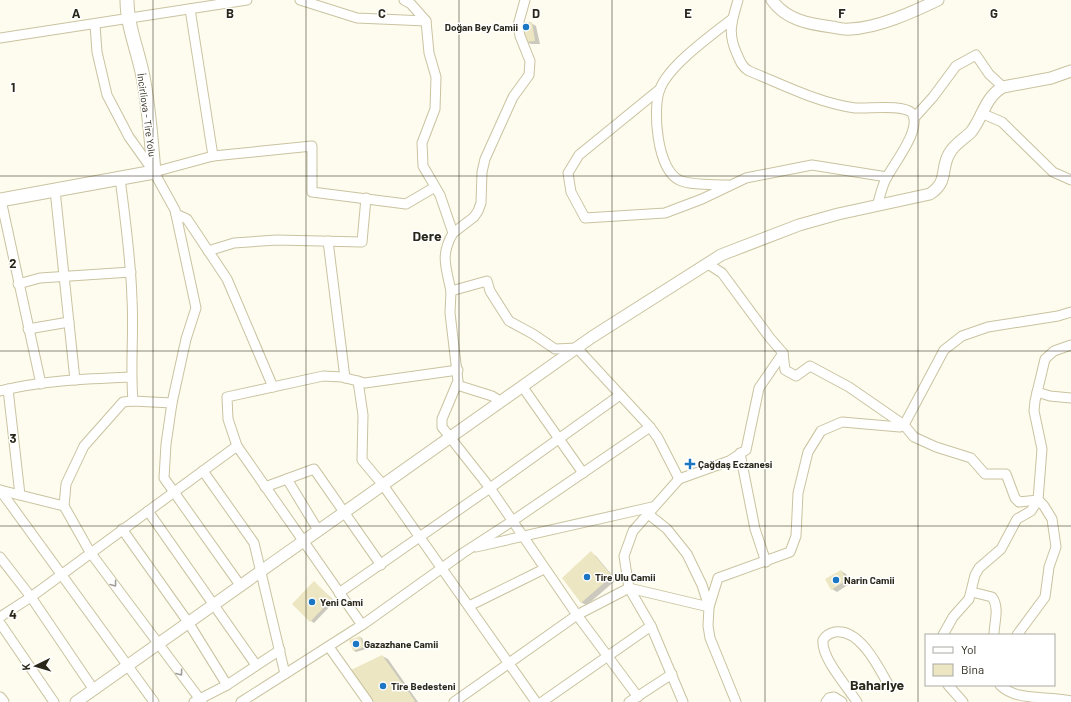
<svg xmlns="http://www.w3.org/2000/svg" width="1071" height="702" font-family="Barlow,sans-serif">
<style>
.shadow{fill:#0003}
.building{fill:#ece6c2}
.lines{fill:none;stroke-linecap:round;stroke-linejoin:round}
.minor-casing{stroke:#c9c3a0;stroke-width:11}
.tertiary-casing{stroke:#c9c3a0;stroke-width:13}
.secondary-casing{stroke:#c9c3a0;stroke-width:15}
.minor{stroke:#fff;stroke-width:9}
.tertiary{stroke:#fff;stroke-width:11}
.secondary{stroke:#fff;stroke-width:13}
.oneway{stroke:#a09e98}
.grid{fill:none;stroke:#2b281b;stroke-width:1;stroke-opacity:0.55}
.poi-dot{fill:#1b76c3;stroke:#fff;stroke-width:1.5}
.labels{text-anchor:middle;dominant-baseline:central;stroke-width:3;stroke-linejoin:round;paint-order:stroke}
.poi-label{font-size:10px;font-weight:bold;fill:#2b281b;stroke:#fff;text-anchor:start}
.street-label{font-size:10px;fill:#2b281b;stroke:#fff}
.district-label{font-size:14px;font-weight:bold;fill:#2b281b;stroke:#fff}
.grid-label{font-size:13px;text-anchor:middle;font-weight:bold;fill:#2b281b;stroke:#fff;stroke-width:3;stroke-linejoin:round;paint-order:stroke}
</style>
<rect width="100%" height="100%" fill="#fefcee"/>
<g class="shadow">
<polygon points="531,23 536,26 540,44 531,44 525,41"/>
<polygon points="591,553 596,556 616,580 587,605 582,603 563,578"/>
<polygon points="841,571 846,574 851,583 837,592 832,589"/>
<polygon points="314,583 335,601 314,623 311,621"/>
<polygon points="360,637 362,638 366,649 356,652 354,651"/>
<polygon points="382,656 388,659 418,702 375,702"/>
</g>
<g class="building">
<polygon points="519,22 532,22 535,41 525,42"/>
<polygon points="591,551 612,576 581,603 562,578"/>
<polygon points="841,570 847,580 831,590 825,579"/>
<polygon points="314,581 332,599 310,622 292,604"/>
<polygon points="360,636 364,647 353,651 349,640"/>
<polygon points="382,655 415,701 414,702 374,702 351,670"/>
</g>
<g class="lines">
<defs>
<g id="minor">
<polyline points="300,0 357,18 426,21"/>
<path d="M404,0L411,4L426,21L429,53L436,77L435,109L422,143L423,166L440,195L453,233C440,255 446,267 451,291L487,281L490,291L509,321L533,334L555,349L577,348L650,427L658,438L679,479"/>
<path d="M738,0C732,21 727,33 737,54C740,61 742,67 749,71C784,85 818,103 855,108C869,109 902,104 912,113C922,129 895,162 887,177C882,185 880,197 877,206"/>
<polyline points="190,9 213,156"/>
<polyline points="95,25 97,52 107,95 129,137 154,172 175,210 196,308 186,339 172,403 166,444 164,478 240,585"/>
<polyline points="0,38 247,0"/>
<polyline points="660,89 579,155 568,173 571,192 585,218 665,213 702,199 746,178 812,165 887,177"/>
<polyline points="981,113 1002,122 1053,172 1071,180"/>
<polyline points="915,117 933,97 956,66 976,55 989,74 1003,87"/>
<polyline points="154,172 213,156 312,146 312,192 406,204 435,187"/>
<path d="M120,178C125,218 131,259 132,300C134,333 130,367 133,401"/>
<path d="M728,185C713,184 693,186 679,180C657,169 652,109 660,89C669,65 712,35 732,19"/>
<polyline points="55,190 75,380"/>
<polyline points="1,200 41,384"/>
<polyline points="176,214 187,219 227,279 273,387"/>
<polyline points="453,233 474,217 478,211 481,203 482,172 485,159 513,97 529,75 530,61 520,36 518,25 525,0"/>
<polyline points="328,241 345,378"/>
<polyline points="208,251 234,243 277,240 362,242 366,198"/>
<polyline points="708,264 722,273 770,338 783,353 785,370 796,376 810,366 849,387 904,425 914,437 936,447 971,458 985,474 1006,474 1015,498 1019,502 1038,500 1044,506 1052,519 1056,547 1049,567 1045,597 1017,635"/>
<polyline points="18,284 40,278 131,272"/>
<polyline points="451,291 450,313 458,381 442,419 442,427 490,488 577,615 638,697"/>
<polyline points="28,329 69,322"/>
<polyline points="358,381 363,415 362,460 383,485 536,702"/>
<polyline points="457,385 492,396 500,401"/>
<polyline points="522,386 583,473"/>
<polyline points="8,389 20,495"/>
<path d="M0,391C43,380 87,379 131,377"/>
<polyline points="1037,392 1050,396 1071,398"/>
<polyline points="172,403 133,401 123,402 84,446 66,484 64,506 90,552 202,702"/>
<polyline points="740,453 755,529 766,562"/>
<polyline points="203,471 254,543 285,674"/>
<polyline points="287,479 318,530"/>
<polyline points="265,487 314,469 381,565"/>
<polyline points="0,490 154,702"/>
<polyline points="0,490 64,506"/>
<polyline points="148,511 256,665"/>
<polyline points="647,513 667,529 687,554 702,585 709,607 708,626 710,638 736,702"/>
<polyline points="122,529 188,622 227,685"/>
<polyline points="476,547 652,507"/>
<polyline points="0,557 31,597 94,690"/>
<path d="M972,592L992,597C1000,608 994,622 994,635"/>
<polyline points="339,593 490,488 620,395"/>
<polyline points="469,606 544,569"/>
<polyline points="0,617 31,597 237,446"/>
<polyline points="0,623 54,702"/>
<polyline points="362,625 237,446 228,419 227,397 323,376 342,377 365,383 458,370"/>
<polyline points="943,635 953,617 969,599 975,575 979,568 1001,549 1017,519 1031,511 1038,500 1042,449 1034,411 1035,401 1045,359 1054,351 1071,345"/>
<polyline points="329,647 368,702"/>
<polyline points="948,685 963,702"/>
<path d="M1000,685C1017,702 1047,695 1071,701"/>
<polyline points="194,702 227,685 280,650"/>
<polyline points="241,702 365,623 463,553 514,520 650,427"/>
<polyline points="454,702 577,615 629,588 709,607 718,578 790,552 796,536 798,493 808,452 821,431 842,422 900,427 904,425 944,350 962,336 988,327 1058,316 1071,312"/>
<polyline points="542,702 651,626"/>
<polyline points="629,702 672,674"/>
<polyline points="683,702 651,626 629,588 624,556 633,531 679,479 729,461 746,450 759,388 783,353"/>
<polyline points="826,702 829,698 834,697 842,702"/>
<path d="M857,702C847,686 821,658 823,640C826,635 830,633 835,632C860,628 879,668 889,686"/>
</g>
<g id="tertiary">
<path d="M772,0C786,20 809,24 832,27C838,28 844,30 850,29C878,28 913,12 938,0"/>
<polyline points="0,698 3,702"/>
<path d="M76,702L592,337L721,255L799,225L838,214L930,194C949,181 940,170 949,154C954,144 964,139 971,132C983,117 985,97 1003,87L1051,78L1071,71"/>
</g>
<path id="secondary" d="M0,200L154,172C151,138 149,104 142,72C137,48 127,25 127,0"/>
</defs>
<use href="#minor" class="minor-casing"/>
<use href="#tertiary" class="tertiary-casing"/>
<use href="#secondary" class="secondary-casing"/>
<use href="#minor" class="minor"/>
<use href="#tertiary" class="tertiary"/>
<use href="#secondary" class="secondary"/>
</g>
<defs><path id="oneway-chevron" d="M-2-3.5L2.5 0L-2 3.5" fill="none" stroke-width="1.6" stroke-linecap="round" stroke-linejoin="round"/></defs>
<g class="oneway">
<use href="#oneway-chevron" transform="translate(114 584) rotate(53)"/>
<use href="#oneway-chevron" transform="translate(180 673) rotate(54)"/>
</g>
<path class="grid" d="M153,0V702M306,0V702M459,0V702M612,0V702M765,0V702M918,0V702M0,176H1071M0,351H1071M0,526H1071"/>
<g class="poi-dot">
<circle cx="526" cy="27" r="4"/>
<path d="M688 458h4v4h4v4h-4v4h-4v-4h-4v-4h4z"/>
<circle cx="587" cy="577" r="4"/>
<circle cx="836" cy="580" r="4"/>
<circle cx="312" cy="602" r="4"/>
<circle cx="356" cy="644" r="4"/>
<circle cx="383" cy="686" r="4"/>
</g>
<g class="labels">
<g class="poi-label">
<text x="518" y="27" text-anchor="end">Doğan Bey Camii</text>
<text x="698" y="464">Çağdaş Eczanesi</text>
<text x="595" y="577">Tire Ulu Camii</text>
<text x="844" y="580">Narin Camii</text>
<text x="320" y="602">Yeni Cami</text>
<text x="364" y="644">Gazazhane Camii</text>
<text x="391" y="686">Tire Bedesteni</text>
</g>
<g class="street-label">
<text transform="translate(147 115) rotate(82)">İncirliova - Tire Yolu</text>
</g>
<g class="district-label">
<text x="427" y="235">Dere</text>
<text x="877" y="684">Bahariye</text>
</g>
</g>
<g class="grid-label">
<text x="76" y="18">A</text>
<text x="230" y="18">B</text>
<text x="382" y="18">C</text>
<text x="536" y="18">D</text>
<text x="688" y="18">E</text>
<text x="842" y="18">F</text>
<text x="994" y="18">G</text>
<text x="13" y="92">1</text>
<text x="13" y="268">2</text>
<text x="13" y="443">3</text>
<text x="13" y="619">4</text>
</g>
<rect x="925" y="634" width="130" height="52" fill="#ffffff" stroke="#aaa9a4"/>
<rect x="933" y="647" width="20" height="6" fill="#ffffff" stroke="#aaa9a4"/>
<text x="961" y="654" font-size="12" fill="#2b281b">Yol</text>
<rect x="933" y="664" width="20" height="12" fill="#ece6c2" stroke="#aaa9a4"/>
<text x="961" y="674" font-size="12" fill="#2b281b">Bina</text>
<g transform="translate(36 666) rotate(265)" stroke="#ffffff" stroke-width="3" paint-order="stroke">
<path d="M0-3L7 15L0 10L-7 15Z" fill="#2b281b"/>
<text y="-6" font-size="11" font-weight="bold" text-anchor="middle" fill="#2b281b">K</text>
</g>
</svg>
